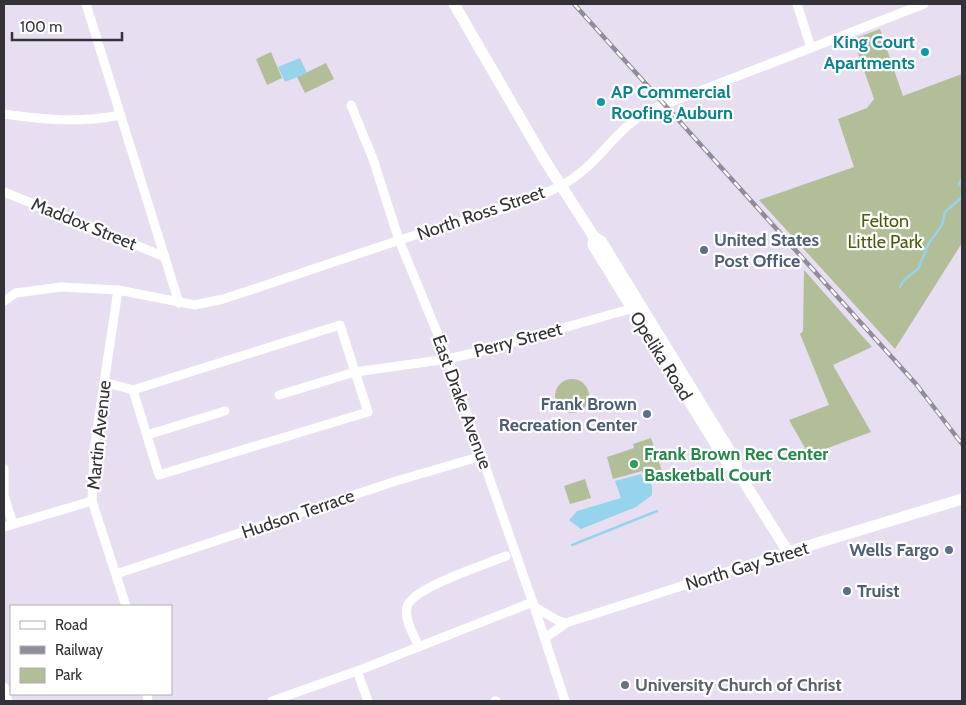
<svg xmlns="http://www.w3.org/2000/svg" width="966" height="705" font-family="Cabin,sans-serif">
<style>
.green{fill:#b2be98}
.water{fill:#95d4ea}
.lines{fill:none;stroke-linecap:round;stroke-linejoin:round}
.stream{stroke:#95d4ea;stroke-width:2.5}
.minor{stroke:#fff;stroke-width:9}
.major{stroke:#fff;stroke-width:11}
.rail-casing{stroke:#928b99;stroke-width:4.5}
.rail{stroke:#fff;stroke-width:2.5;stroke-dasharray:8;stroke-linecap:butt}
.culture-dot{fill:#0f9aa8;stroke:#fff;stroke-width:2}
.service-dot{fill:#5c6f8a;stroke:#fff;stroke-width:2}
.leisure-dot{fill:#2e9e5b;stroke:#fff;stroke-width:2}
.worship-dot{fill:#6b7280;stroke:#fff;stroke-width:2}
.labels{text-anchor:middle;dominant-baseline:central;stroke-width:4.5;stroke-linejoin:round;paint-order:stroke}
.culture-label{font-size:18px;font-weight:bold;fill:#0d838f;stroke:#fff;text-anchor:end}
.street-label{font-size:18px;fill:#353139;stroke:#fff}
.park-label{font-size:18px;fill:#4a5b0b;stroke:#fff}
.service-label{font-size:18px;font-weight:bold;fill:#4e5e75;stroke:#fff;text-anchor:start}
.leisure-label{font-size:18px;font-weight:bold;fill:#27864d;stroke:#fff;text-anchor:start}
.worship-label{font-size:18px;font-weight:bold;fill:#5b616d;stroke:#fff;text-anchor:start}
</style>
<rect width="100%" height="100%" fill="#e8def2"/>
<g class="green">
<polygon points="880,29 903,96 962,74 962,243 895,349 759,200 854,167 838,119 867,108 874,99 853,39"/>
<polygon points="271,52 282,78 267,85 256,59"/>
<polygon points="326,63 334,79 305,93 297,77"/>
<polygon points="804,270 872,347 833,365 871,432 809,455 789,420 829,405 800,334 803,331"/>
<circle cx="572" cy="396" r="17"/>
<polygon points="651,438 662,471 644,477 642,471 613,479 607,457 634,448 633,444"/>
<polygon points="585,479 591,498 570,504 564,486"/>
</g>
<g class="water">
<polygon points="300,58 307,73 285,82 278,67"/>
<polygon points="641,474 643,479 650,479 652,487 652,495 636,507 581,529 569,520 577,511 621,498 615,481"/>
</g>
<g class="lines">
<g class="stream">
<polyline points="962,178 959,184 962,187"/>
<polyline points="900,287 904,280 918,269 929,243 942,225 945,212 961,198 962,192"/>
<polyline points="572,545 657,511"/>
</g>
<g class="minor">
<polyline points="86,4 179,303"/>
<polyline points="797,4 811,48"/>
<polyline points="351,105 373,159 399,240 448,359 536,612 565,701"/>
<path d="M4,114C45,120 80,123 121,115"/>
<polyline points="4,192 165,257"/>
<polyline points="118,290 94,450 92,501 126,606"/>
<path d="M4,301L16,293L61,287L118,290L195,305L223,299C289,278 355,254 422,233C468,218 519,208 562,185C597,167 614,130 648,111L924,4"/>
<polygon points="340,325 368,412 159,475 133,390"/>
<polyline points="104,382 133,390"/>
<polyline points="279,395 355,372 448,359 482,351 637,307"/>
<polyline points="147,435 225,411"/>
<polyline points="4,496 13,524"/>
<polyline points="4,496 4,469"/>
<polyline points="4,527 92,501"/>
<polyline points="116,574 396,481 482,456"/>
<polyline points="535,607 557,620 566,623"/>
<polyline points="545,638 566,623 788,552"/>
<path d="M419,647C414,635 404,620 407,607C411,588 487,564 506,556"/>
<polyline points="357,671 368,701"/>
<polyline points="4,687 8,701"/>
<polyline points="147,694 148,701"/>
<polyline points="272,701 357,671 533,602"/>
<polyline points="495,701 496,701"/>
</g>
<g class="major">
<polyline points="454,4 544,159 594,237 601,241 731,453 736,462 736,469 788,552 962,499"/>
<polyline points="594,237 593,245 723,456 730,466 736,469"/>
</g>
<defs>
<polyline id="rail" points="574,4 916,384 962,444"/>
</defs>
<use href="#rail" class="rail-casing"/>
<use href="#rail" class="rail"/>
</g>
<g class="culture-dot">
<circle cx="925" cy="52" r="5"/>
<circle cx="601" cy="102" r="5"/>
</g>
<g class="service-dot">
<circle cx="704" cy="250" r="5"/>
<circle cx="647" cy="414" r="5"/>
<circle cx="949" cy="550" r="5"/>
<circle cx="847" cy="591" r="5"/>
</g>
<circle class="leisure-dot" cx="634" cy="464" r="5"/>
<circle class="worship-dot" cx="625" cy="685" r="5"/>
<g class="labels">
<g class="culture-label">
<text x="915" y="42">King Court<tspan x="915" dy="21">Apartments</tspan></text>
<text x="611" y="92" text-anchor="start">AP Commercial<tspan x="611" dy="21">Roofing Auburn</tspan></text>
</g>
<g class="street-label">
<text transform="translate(481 213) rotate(-19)">North Ross Street</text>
<text transform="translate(84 224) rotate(22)">Maddox Street</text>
<text transform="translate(518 340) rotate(-15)">Perry Street</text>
<text transform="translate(661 356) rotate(58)">Opelika Road</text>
<text transform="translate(462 402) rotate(70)">East Drake Avenue</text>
<text transform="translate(99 435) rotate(-84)">Martin Avenue</text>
<text transform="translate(298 514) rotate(-19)">Hudson Terrace</text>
<text transform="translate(747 566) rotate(-17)">North Gay Street</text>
</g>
<g class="park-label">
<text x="885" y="221">Felton<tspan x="885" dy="21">Little Park</tspan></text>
</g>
<g class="service-label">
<text x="714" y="240">United States<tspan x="714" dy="21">Post Office</tspan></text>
<text x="637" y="404" text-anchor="end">Frank Brown<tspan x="637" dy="21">Recreation Center</tspan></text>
<text x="939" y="550" text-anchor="end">Wells Fargo</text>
<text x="857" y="591">Truist</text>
</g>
<g class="leisure-label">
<text x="644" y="454">Frank Brown Rec Center<tspan x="644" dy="21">Basketball Court</tspan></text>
</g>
<g class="worship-label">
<text x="635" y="685">University Church of Christ</text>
</g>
</g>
<rect width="966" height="705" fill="none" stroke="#353139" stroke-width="10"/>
<rect x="10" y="605" width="162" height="90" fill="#ffffff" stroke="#aeadb0"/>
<rect x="20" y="621" width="25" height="8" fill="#ffffff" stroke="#aeadb0"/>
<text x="55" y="630" font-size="15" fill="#353139">Road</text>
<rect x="20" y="646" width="25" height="8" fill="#928b99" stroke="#aeadb0"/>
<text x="55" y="655" font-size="15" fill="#353139">Railway</text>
<rect x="20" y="668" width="25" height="15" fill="#b2be98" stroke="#aeadb0"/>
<text x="55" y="680" font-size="15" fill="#353139">Park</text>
<path d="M12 32v8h110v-8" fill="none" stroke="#353139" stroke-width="2.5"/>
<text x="20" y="32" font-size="15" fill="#353139" stroke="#ffffff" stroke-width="4" paint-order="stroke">100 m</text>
</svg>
